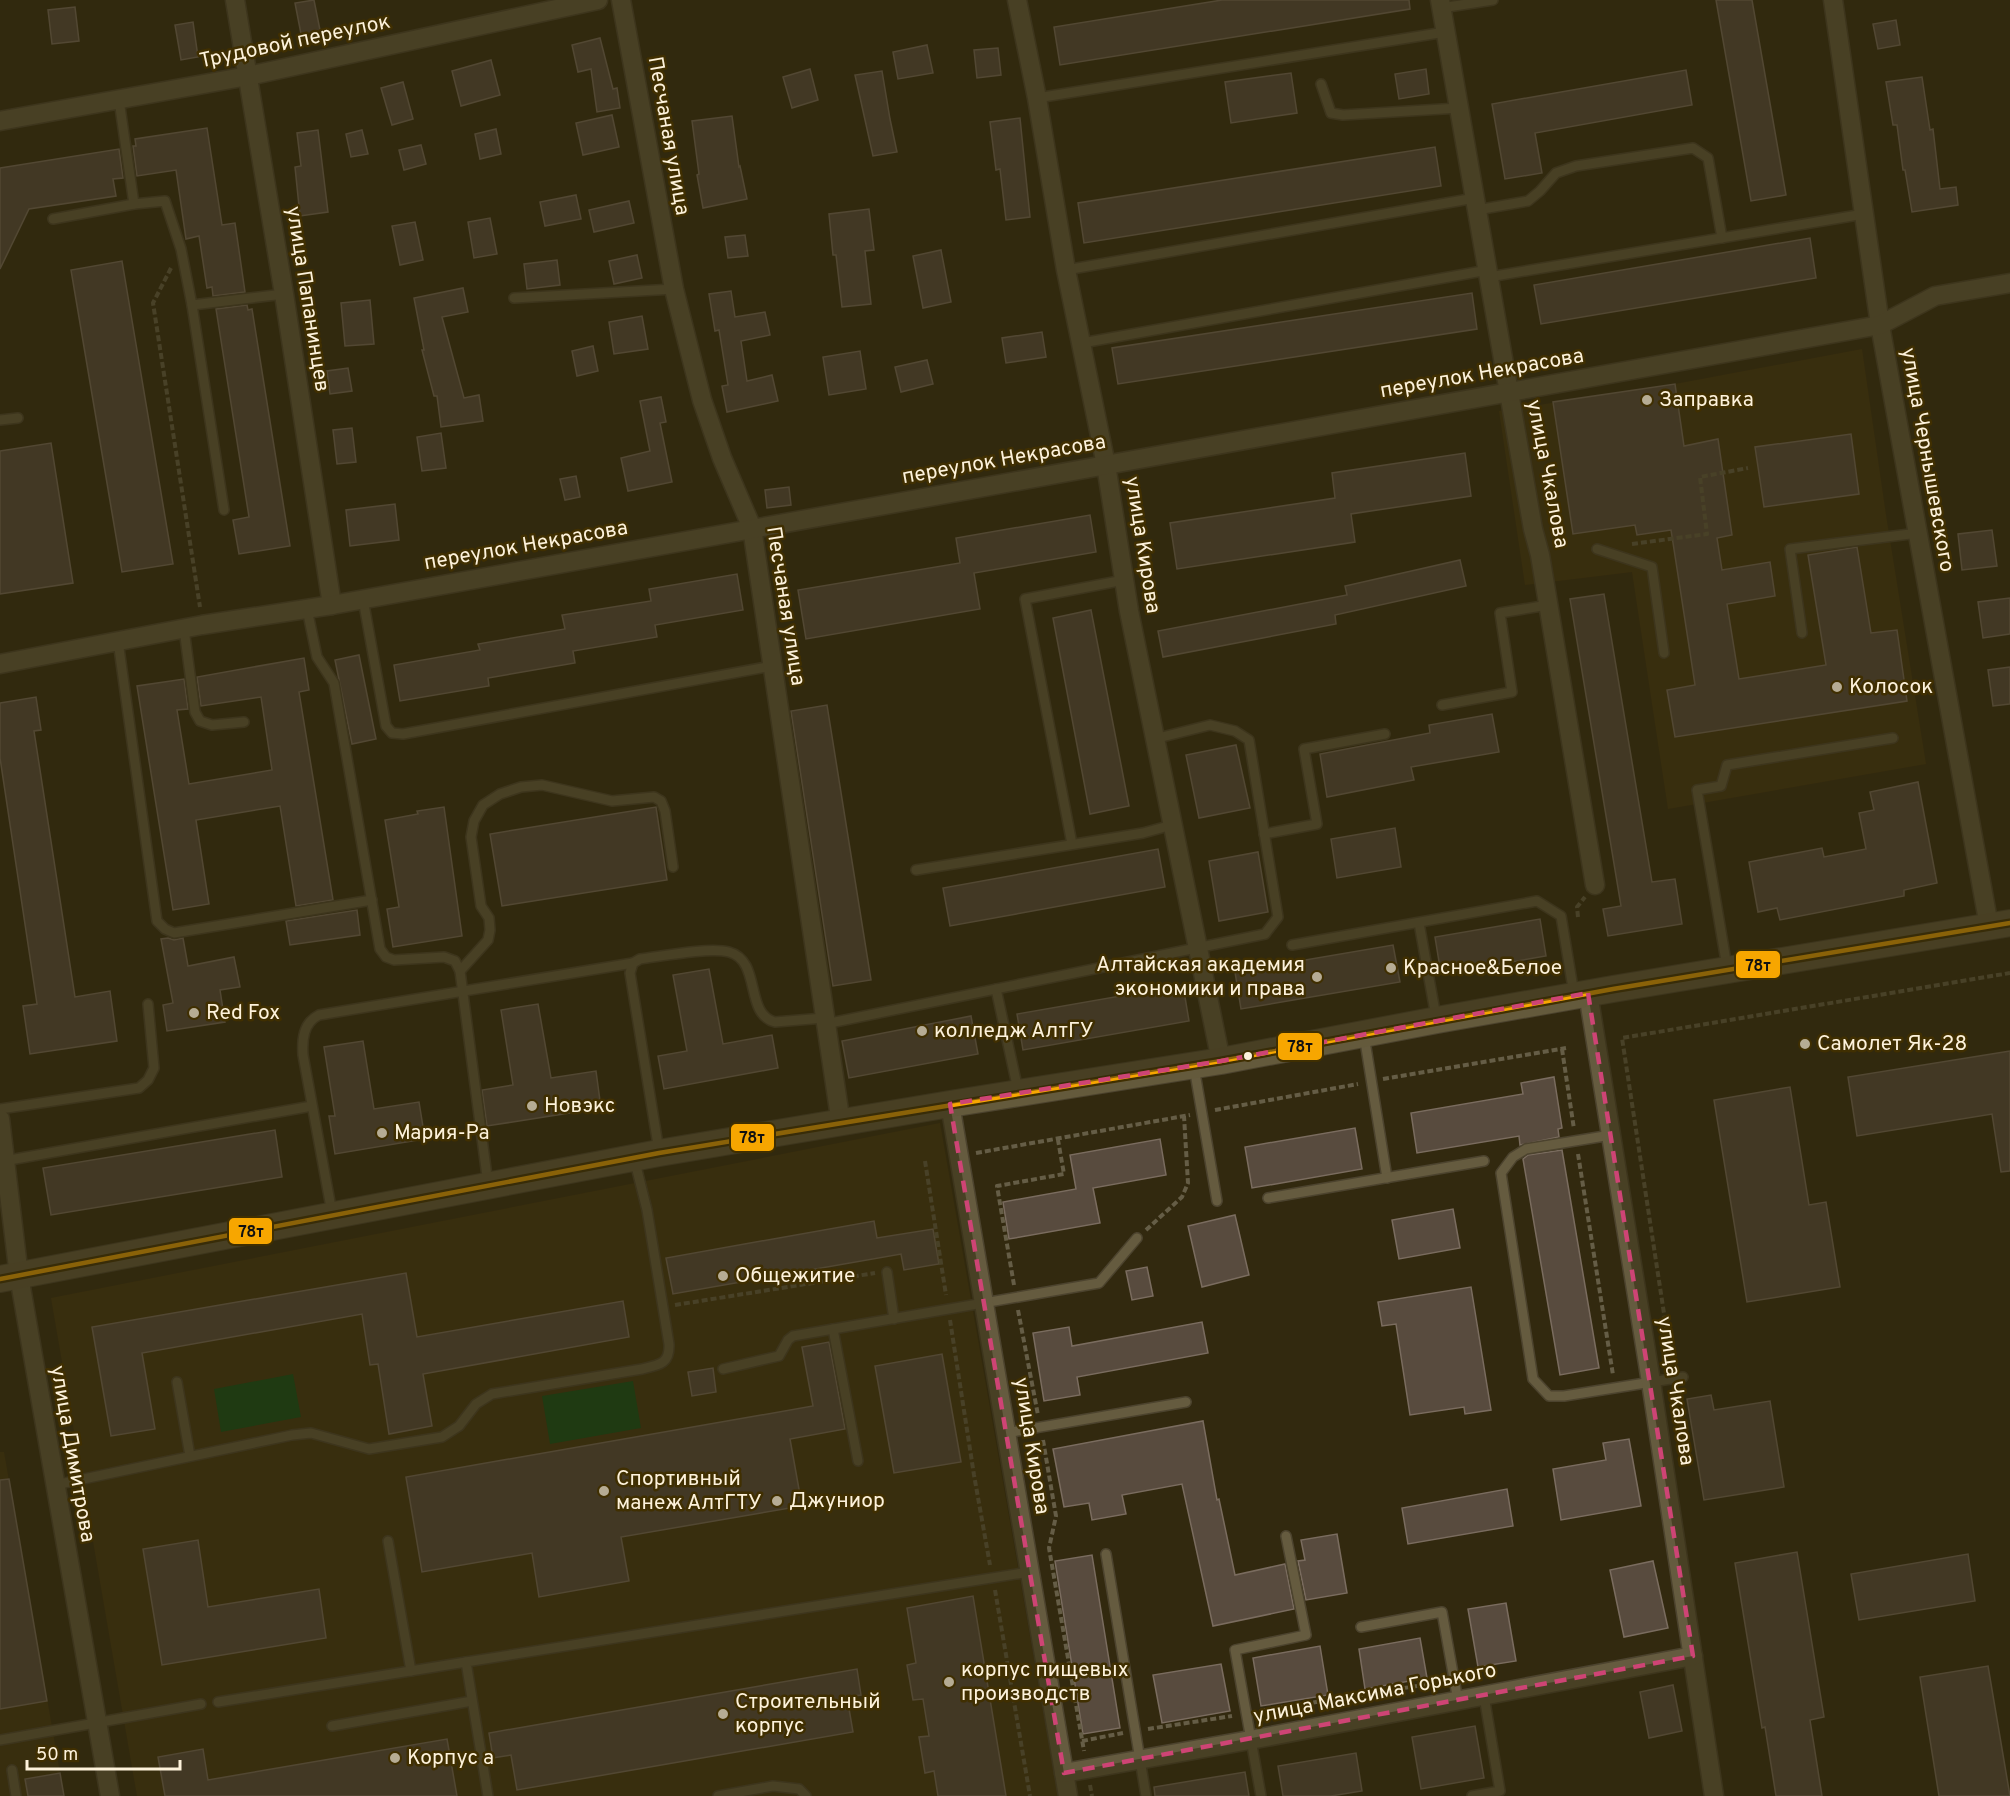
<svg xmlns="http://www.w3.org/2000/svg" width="2010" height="1796" font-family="Overpass,sans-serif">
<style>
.built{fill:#42330e}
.green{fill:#0a4e17}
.building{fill:#584b3e;stroke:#7a6c5f;stroke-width:1.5}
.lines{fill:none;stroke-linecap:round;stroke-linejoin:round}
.service-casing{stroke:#4c432e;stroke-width:12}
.minor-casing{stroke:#4c432e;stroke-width:21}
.secondary-casing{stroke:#4c432e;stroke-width:28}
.path{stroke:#655d46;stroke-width:4;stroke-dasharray:6 3;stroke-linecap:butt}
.service{stroke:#655b3f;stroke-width:9}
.minor{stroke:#655b3f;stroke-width:18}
.secondary{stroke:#645a3c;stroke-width:26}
.bus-1-casing{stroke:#402f01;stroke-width:9}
.bus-1{stroke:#f7a600;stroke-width:4.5}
.marked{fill:none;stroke:#ce4475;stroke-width:4.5;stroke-dasharray:12 8;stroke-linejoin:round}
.poi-dot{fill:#b6ac94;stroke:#402f01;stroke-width:2}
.bus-dot{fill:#fdf2db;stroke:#402f01;stroke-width:2}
.labels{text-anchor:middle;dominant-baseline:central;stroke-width:5;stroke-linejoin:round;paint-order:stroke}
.street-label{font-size:21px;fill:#fdf2db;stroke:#402f01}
.poi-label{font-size:21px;fill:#fdf2db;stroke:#402f01;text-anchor:start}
.line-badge{stroke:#402f01;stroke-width:2}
.pale-badge-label{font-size:16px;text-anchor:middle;font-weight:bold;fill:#111}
</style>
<rect width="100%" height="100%" fill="#32290f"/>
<g class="built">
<polygon points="1862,349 1886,515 1926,764 1668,809 1632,572 1525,585 1499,411 1675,384"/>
<polygon points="940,1123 1058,1796 137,1796 51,1298"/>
<polygon points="0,1452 4,1452 60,1773 26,1779 28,1796 0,1796"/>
</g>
<g class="green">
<polygon points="293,1374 301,1417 221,1432 214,1389"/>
<polygon points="633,1381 641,1428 550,1444 542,1396"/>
</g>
<g class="building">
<polygon points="314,0 321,35 302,39 295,3"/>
<polygon points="1222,0 1409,0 1410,9 1060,65 1054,27"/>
<polygon points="1716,0 1752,0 1786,195 1751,201"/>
<polygon points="75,7 79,41 52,44 48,10"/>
<polygon points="1896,20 1900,45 1878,49 1873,24"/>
<polygon points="193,22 198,57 181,60 175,25"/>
<polygon points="600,38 613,89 617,88 620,108 597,112 591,69 578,72 572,45"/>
<polygon points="927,45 933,73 898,79 893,52"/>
<polygon points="998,48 1001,75 977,78 974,50"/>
<polygon points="491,60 500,95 461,106 452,71"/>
<polygon points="810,69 818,100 792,108 783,77"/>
<polygon points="1426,69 1429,94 1399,99 1395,74"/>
<polygon points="1686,70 1692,105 1535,133 1542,173 1505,179 1492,104"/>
<polygon points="882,71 890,119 897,152 873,156 855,75"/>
<polygon points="1291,73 1297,113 1231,123 1225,82"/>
<polygon points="1922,77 1930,130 1933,129 1940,189 1956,187 1958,205 1912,212 1905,170 1903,170 1897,125 1893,125 1886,82"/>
<polygon points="403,82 413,119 392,125 381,88"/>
<polygon points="612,115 619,147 583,155 576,123"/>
<polygon points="732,116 739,167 740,166 747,199 703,208 697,175 699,174 692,121"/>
<polygon points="1020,118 1030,217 1006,220 1000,169 996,170 990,122"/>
<polygon points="207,128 222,225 235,223 245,292 213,296 212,287 207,288 199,236 186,239 176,170 137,176 133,146 136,146 135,139"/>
<polygon points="496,129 501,154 480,159 475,134"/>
<polygon points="318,130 328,212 300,216 295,167 301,166 297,133"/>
<polygon points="362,130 368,154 351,157 346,134"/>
<polygon points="421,145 426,164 404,170 399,150"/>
<polygon points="1435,147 1441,186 1084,243 1078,203"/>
<polygon points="119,149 123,178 113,179 116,196 29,209 0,269 0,168"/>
<polygon points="576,195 581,219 545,226 540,202"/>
<polygon points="629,201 634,223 594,232 589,210"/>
<polygon points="869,209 874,250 865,251 871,304 842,307 836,255 833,255 829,214"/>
<polygon points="490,218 497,254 474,258 468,222"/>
<polygon points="415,222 423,260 400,265 392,226"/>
<polygon points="745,235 748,256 728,258 725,237"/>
<polygon points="1810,238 1816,278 1541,324 1534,285"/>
<polygon points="941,250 951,302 923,308 913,256"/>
<polygon points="637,255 642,278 614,284 609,261"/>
<polygon points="557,260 560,285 527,289 524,264"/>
<polygon points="122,261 173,564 122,572 71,270"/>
<polygon points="463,288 468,312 442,317 464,398 479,395 483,421 441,427 437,396 434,396 422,350 424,350 414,298"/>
<polygon points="731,291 735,317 765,312 770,335 741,341 747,381 772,375 778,401 727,412 722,386 728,385 719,330 715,331 709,294"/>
<polygon points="1472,293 1477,329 1118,384 1112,348"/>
<polygon points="370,300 374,344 345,346 341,303"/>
<polygon points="247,305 248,310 252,309 290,546 239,554 233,520 249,517 216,309"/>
<polygon points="642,316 648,349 614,354 609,322"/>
<polygon points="1042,332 1046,357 1006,363 1002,338"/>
<polygon points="593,346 598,371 577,376 572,351"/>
<polygon points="860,351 866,389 829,395 823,357"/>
<polygon points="927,360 933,384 901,392 895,367"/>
<polygon points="348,368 352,391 330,394 327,371"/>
<polygon points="1675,384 1684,446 1718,439 1732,535 1717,538 1722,570 1770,562 1775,596 1727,604 1739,679 1826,665 1808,555 1857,547 1871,633 1897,630 1907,701 1675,737 1667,690 1695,685 1671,530 1637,535 1635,525 1573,534 1553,402"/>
<polygon points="661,397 666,422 660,423 672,482 628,491 621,458 650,451 640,401"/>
<polygon points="352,428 356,462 337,464 333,430"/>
<polygon points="441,433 446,468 422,471 417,437"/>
<polygon points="1851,434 1859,494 1764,507 1755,447"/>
<polygon points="51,443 73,583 0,594 0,451"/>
<polygon points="1465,453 1471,496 1351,514 1355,542 1177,569 1170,523 1335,498 1332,473"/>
<polygon points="576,476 580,497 565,500 560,479"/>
<polygon points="789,487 791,505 767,508 765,490"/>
<polygon points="395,504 399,540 350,546 346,510"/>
<polygon points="1090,515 1096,552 974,573 980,609 806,639 798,590 960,563 956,538"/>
<polygon points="1992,530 1997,566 1962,570 1958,534"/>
<polygon points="1460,560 1466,586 1335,615 1336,624 1163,657 1158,631 1347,595 1345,586"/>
<polygon points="737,574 743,610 655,625 657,637 573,651 575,663 488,678 489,686 400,701 394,665 480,650 478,644 565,629 562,615 651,601 649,589"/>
<polygon points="1604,594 1652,882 1675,879 1682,924 1608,936 1603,909 1621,906 1570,599"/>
<polygon points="2010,598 2010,634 1983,638 1978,602"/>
<polygon points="1091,610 1129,806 1090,814 1053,618"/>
<polygon points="359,655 376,739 352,744 335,660"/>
<polygon points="304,658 309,690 299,692 333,900 296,906 280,806 196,820 209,904 173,910 137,686 184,679 188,709 177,710 189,784 272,770 261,697 201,706 197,677"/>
<polygon points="2010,667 2010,704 1993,706 1988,670"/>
<polygon points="36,697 41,730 34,731 75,997 110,991 117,1041 30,1054 23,1006 37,1004 0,758 0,703"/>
<polygon points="827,705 871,980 833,986 791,711"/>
<polygon points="1492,714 1499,752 1411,767 1414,780 1327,797 1320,754 1430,733 1429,725"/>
<polygon points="1236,745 1250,808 1199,818 1186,755"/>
<polygon points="1918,782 1937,883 1904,890 1904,896 1780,920 1777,908 1758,912 1749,862 1822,848 1824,857 1866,849 1859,813 1874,810 1870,792"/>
<polygon points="444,807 462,936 393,947 387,909 399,907 385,820 418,814 417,811"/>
<polygon points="656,807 667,880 502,906 490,834"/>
<polygon points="1395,828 1401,867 1337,878 1331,839"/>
<polygon points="1158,849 1165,887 950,926 943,888"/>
<polygon points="1258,852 1268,912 1219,921 1209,861"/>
<polygon points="357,910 360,935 290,945 286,921"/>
<polygon points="1540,919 1546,956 1441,974 1435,937"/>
<polygon points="168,938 174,940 183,938 188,966 234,957 240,987 220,990 225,1022 167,1031 163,1005 173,1003 161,939"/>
<polygon points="1393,945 1400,982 1241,1009 1235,972"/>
<polygon points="709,969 723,1044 772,1035 778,1068 664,1089 658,1056 687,1051 673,975"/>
<polygon points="1183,985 1189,1021 1023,1050 1017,1014"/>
<polygon points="538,1004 551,1078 596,1071 601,1108 487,1126 482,1090 513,1085 501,1010"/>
<polygon points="971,1016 978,1054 849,1078 842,1041"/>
<polygon points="363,1041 374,1109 419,1102 425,1139 335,1154 329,1116 335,1116 324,1047"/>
<polygon points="2010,1051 2010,1171 2001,1172 1992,1114 1857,1136 1848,1077"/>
<polygon points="1554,1077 1562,1128 1558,1129 1559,1137 1520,1145 1519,1136 1417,1153 1411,1113 1523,1094 1521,1083"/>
<polygon points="1790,1087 1809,1205 1826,1202 1840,1287 1747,1302 1714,1100"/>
<polygon points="1355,1128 1362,1169 1252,1188 1245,1147"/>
<polygon points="275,1130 282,1177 51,1215 43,1168"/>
<polygon points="1160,1139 1166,1175 1093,1188 1100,1223 1009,1239 1003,1202 1076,1189 1070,1155"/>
<polygon points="1562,1150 1599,1368 1560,1375 1523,1159 1528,1155"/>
<polygon points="1453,1209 1460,1248 1399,1259 1392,1220"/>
<polygon points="1235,1215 1249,1275 1202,1287 1188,1226"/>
<polygon points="874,1221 877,1238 933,1229 939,1264 904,1270 901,1254 673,1294 666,1258"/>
<polygon points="1147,1267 1153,1296 1132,1300 1126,1271"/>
<polygon points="406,1273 417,1337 623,1301 629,1337 423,1374 432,1426 389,1434 378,1364 370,1365 362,1314 142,1353 155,1429 111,1436 92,1327"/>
<polygon points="1471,1287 1491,1410 1465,1414 1464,1407 1410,1415 1396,1324 1382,1326 1378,1302"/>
<polygon points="1202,1322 1208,1353 1077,1377 1080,1395 1044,1401 1033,1333 1069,1327 1072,1346"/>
<polygon points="829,1342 845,1429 790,1439 802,1506 621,1537 629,1581 539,1597 532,1553 422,1572 406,1477 813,1406 802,1347"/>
<polygon points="942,1354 961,1462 894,1473 875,1366"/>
<polygon points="713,1368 716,1392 692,1396 688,1372"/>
<polygon points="1711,1395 1714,1410 1770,1401 1784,1487 1704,1500 1687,1399"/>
<polygon points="1203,1421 1217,1500 1219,1499 1235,1575 1285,1564 1294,1609 1213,1626 1182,1484 1122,1495 1126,1514 1092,1520 1089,1503 1064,1507 1053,1449"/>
<polygon points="1629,1439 1641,1506 1561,1520 1553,1469 1606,1460 1603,1443"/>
<polygon points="9,1479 47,1701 0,1709 0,1480"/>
<polygon points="1507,1489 1513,1526 1408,1544 1402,1508"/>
<polygon points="1337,1534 1347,1593 1306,1600 1298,1561 1305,1560 1301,1540"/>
<polygon points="198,1540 208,1607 319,1589 326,1638 162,1665 143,1549"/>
<polygon points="1797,1552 1824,1717 1810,1720 1822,1796 1776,1796 1765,1727 1762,1728 1735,1563"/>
<polygon points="1968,1554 1975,1601 1859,1620 1851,1574"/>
<polygon points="1092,1555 1120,1728 1083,1734 1055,1561"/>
<polygon points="1653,1561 1668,1628 1624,1637 1610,1570"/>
<polygon points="973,1596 1006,1796 938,1796 934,1771 925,1773 919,1737 929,1736 923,1699 913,1700 907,1665 916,1663 907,1608"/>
<polygon points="1506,1603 1516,1661 1478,1667 1468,1609"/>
<polygon points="1420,1638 1427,1678 1365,1689 1359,1649"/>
<polygon points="1320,1646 1328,1695 1261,1706 1253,1658"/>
<polygon points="1221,1664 1230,1711 1162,1723 1153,1675"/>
<polygon points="1988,1666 2010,1796 1939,1796 1920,1677"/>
<polygon points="857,1669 861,1695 847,1697 853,1732 517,1790 511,1755 493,1758 489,1733"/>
<polygon points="1673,1685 1682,1731 1649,1738 1640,1692"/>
<polygon points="1475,1726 1484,1778 1421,1789 1412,1737"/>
<polygon points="447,1739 457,1796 165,1796 158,1757 203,1749 208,1780"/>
<polygon points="1356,1753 1362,1791 1331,1796 1283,1796 1278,1766"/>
<polygon points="1245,1772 1249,1796 1155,1796 1154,1787"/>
<polygon points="60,1773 64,1796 28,1796 25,1779"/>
</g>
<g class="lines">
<defs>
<g id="service">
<polyline points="1441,8 1493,0"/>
<polyline points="1321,84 1331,113 1343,115 1459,108"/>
<polyline points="1037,98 1445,32"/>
<polyline points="119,100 134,204 165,201 181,249 192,305 284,294"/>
<polyline points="1477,210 1528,201 1540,191 1556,173 1576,166 1693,148 1708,158 1722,238"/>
<polyline points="53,219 134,204"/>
<polyline points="1066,270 1475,198"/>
<polyline points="1489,277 1864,214"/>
<polyline points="514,298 674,289"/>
<polyline points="192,305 224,510"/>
<polyline points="1082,343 1488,270"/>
<polyline points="0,420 18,418"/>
<polyline points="1597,549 1652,567 1664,653"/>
<polyline points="363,599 386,726 392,733 403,734 772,666"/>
<polyline points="307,609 317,657 334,683 380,949 386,957 394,960 444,957 455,961 460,971 488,1184"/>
<polyline points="184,629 195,712 200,721 212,725 244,722"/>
<polyline points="1802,633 1790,549 1918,533"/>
<polyline points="118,641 157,921 165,929 174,933 372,900"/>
<polyline points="1442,705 1512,692 1500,613 1548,605"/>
<polyline points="1264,834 1317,824 1304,749 1385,734"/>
<polyline points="1072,844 1025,599 1124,580"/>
<polyline points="916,870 1143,833 1172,825"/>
<polyline points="1419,923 1436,1017"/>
<polyline points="1292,945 1537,901 1561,916 1574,994"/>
<polyline points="1727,967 1697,790 1721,786 1727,765 1893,738"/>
<polyline points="460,971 488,940 490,930 489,918 481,906 471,837 474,821 483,805 500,794 521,787 542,785 612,801 654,797 661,801 665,811 673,867"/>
<polyline points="996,989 1018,1090"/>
<polyline points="825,1024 1265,934 1278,917 1249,740 1235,731 1210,725 1154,739"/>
<polyline points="1364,1035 1387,1178"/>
<polyline points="1194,1067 1217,1201"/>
<polyline points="0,1109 139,1088 148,1080 154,1068 148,1004"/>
<polyline points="1611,1135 1526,1149 1513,1157 1501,1173 1533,1379 1549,1396 1564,1396 1683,1377"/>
<path d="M659,1151L630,973L633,963L640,959C663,956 709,947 729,952C762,961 744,1014 775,1022L824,1018"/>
<polyline points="4,1161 312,1106"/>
<polyline points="1268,1198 1484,1161"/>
<path d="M332,1213L303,1055C302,1040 303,1023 319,1015L633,963"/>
<polyline points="887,1272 894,1319"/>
<polyline points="833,1329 858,1461"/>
<polyline points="723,1369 779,1356 788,1340 793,1336 1099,1283 1137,1238"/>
<polyline points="177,1382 190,1456"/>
<polyline points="1006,1433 1186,1402"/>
<path d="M55,1485L292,1435L311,1433L369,1449L442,1437L459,1426L476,1404L492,1394L642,1369C659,1365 670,1364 669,1344L647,1210L634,1158"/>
<polyline points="388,1541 411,1671"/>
<polyline points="1106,1554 1146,1796"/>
<polyline points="1361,1627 1442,1612 1458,1701"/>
<polyline points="218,1702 466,1662"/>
<polyline points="332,1726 472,1701"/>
<polyline points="0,1740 201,1704"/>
<polyline points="12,1770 16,1796"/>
<polyline points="488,1796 466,1662 1029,1572"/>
<polyline points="718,1796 773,1786 799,1789 806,1796"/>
<polyline points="1261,1796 1235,1650 1306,1635 1286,1536"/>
<polyline points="1472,1796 1500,1791 1484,1696"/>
</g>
<g id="minor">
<polyline points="235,0 284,294 332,605"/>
<polyline points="621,0 674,289 702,400 722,458 752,528 841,1124"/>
<polyline points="1017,0 1037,98 1066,270 1106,465 1129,611 1221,1061"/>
<polyline points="1440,0 1533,529 1540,555 1595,885"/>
<polyline points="1833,0 1880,325 1989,926"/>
<polyline points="0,121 248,76 598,0"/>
<polyline points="0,664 202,625 332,605 1880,325 1935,296 2010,283"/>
<polyline points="1588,993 1651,1382 1714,1796"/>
<polyline points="950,1104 1068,1796"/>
<polyline points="0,1119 19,1276 110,1796"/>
<polyline points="1064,1773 1250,1740 1693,1656"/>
</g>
<polyline id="secondary" points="0,1279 659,1153 950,1104 1221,1061 1437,1020 1613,989 2010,923"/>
</defs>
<use href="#service" class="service-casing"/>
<use href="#minor" class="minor-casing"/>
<use href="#secondary" class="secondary-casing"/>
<g class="path">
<polyline points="171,268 153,303 200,607"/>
<polyline points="1632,544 1707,534 1700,477 1748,468"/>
<polyline points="1578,917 1577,907 1585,897"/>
<polyline points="1562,1049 1574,1129"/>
<polyline points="1383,1079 1566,1048"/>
<polyline points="1215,1110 1358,1084"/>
<polyline points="976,1153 1190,1115"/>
<polyline points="1578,1154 1613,1375"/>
<polyline points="925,1161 946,1295"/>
<polyline points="1146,1230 1182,1197 1188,1183 1184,1116"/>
<polyline points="1014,1285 997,1186 1064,1174 1058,1140"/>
<polyline points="675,1305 875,1273"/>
<polyline points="1018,1310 1038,1415"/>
<polyline points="950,1320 974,1475 990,1565"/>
<polyline points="1672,1366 1622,1038 2010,973"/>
<polyline points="1043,1440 1056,1516 1049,1548 1084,1751"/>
<polyline points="995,1590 1030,1796"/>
<polyline points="1260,1711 1442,1682"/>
<polyline points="1148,1729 1232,1716"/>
<polyline points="1082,1741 1123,1733"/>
<polyline points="1090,1785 1092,1796"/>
</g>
<use href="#service" class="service"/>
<use href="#minor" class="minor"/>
<use href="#secondary" class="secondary"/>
<defs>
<polyline id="bus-1" points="0,1279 659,1153 1221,1061 1613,989 2010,923"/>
</defs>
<use href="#bus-1" class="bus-1-casing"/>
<use href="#bus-1" class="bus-1"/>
</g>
<path d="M0 0H2010V1796H0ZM1588,993L1693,1656L1064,1773L950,1104L1221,1061Z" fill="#32290f" fill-opacity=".55" fill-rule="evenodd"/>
<path class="marked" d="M1588,993L1693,1656L1064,1773L950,1104L1221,1061Z"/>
<g class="poi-dot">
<circle cx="1647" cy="400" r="6"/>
<circle cx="1837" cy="687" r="6"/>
<circle cx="1391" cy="968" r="6"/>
<circle cx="1317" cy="977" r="6"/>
<circle cx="194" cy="1013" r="6"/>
<circle cx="922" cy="1031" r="6"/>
<circle cx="1805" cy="1044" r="6"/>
<circle cx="532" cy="1106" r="6"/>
<circle cx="382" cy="1133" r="6"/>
<circle cx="723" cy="1276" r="6"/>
<circle cx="604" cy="1491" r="6"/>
<circle cx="777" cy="1501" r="6"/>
<circle cx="949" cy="1682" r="6"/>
<circle cx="723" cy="1714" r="6"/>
<circle cx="395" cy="1758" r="6"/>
</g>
<circle class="bus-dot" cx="1248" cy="1056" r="5"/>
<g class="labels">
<g class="street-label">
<text transform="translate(295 42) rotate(-12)">Трудовой переулок</text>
<text transform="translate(668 136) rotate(80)">Песчаная улица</text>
<text transform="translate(307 299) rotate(81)">улица Папанинцев</text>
<text transform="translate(1482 374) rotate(-10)">переулок Некрасова</text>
<text transform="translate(1004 460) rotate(-10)">переулок Некрасова</text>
<text transform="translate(1927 460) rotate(80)">улица Чернышевского</text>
<text transform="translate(1547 474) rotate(79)">улица Чкалова</text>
<text transform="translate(1142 545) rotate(81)">улица Кирова</text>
<text transform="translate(526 546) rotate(-10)">переулок Некрасова</text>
<text transform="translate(785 606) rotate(81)">Песчаная улица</text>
<text transform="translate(1675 1391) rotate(81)">улица Чкалова</text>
<text transform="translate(1031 1446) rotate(81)">улица Кирова</text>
<text transform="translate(72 1454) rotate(80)">улица Димитрова</text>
<text transform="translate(1375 1694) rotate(-11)">улица Максима Горького</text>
</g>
<g class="poi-label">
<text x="1659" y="400">Заправка</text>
<text x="1849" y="687">Колосок</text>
<text x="1305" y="965" text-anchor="end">Алтайская академия<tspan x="1305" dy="24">экономики и права</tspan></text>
<text x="1403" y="968">Красное&amp;Белое</text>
<text x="206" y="1013">Red Fox</text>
<text x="934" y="1031">колледж АлтГУ</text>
<text x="1817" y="1044">Самолет Як-28</text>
<text x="544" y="1106">Новэкс</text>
<text x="394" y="1133">Мария-Ра</text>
<text x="735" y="1276">Общежитие</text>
<text x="616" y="1479">Спортивный<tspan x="616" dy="24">манеж АлтГТУ</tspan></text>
<text x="789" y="1501">Джуниор</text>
<text x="961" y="1670">корпус пищевых<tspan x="961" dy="24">производств</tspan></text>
<text x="735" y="1702">Строительный<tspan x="735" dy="24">корпус</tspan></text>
<text x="407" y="1758">Корпус а</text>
</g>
</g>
<g class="line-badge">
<rect x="1735" y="950" width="46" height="29" rx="6" fill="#f7a600"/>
<rect x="1277" y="1032" width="46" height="29" rx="6" fill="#f7a600"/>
<rect x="730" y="1123" width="45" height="29" rx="6" fill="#f7a600"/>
<rect x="228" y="1217" width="45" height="28" rx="6" fill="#f7a600"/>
</g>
<g class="pale-badge-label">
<text x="1758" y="971">78т</text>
<text x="1300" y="1052">78т</text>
<text x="752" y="1143">78т</text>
<text x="251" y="1237">78т</text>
</g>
<path d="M27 1760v9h153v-9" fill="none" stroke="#fdf2db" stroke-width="3"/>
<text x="36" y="1760" font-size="18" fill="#fdf2db" stroke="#402f01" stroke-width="4.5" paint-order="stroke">50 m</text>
</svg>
